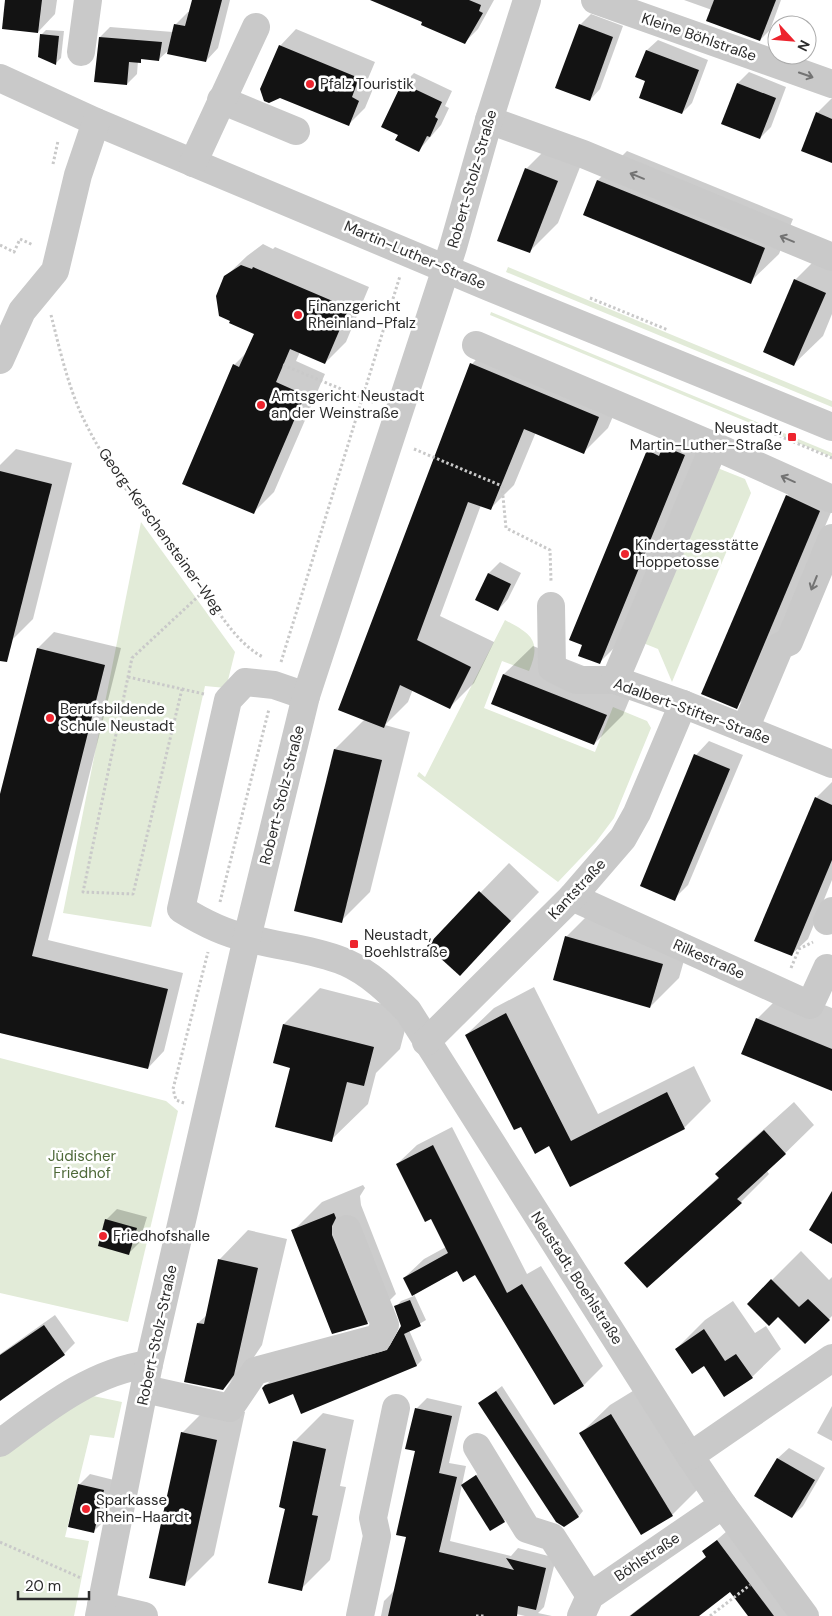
<svg xmlns="http://www.w3.org/2000/svg" width="832" height="1616" font-family="'DM Sans',sans-serif">
<style>
.green{fill:#e2ebd8}
.shadow{fill:#0003}
.building{fill:#131313}
.lines{fill:none;stroke-linecap:round;stroke-linejoin:round}
.path{stroke:#c9c9c9;stroke-width:3;stroke-dasharray:2.5 2.5;stroke-linecap:butt}
.minor{stroke:#c9c9c9;stroke-width:28}
.oneway{stroke:#737373}
.poi-dot{fill:#ed242e;stroke:#fff;stroke-width:2}
.labels{text-anchor:middle;dominant-baseline:central;stroke-width:5;stroke-linejoin:round;paint-order:stroke}
.street-label{font-size:15px;fill:#2c2c2c;stroke:#fff}
.poi-label{font-size:15px;fill:#2c2c2c;stroke:#fff;text-anchor:start}
.park-label{font-size:15px;fill:#4e6938;stroke:#fff}
</style>
<rect width="100%" height="100%" fill="#fff"/>
<g class="green">
<polygon points="508,267 832,401 832,407 506,272"/>
<polygon points="491,312 832,453 832,457 490,315"/>
<polygon points="715,467 745,479 751,493 672,682 658,649 638,641"/>
<polygon points="141,522 235,652 226,688 205,686 151,927 63,913"/>
<path d="M505,620C531,634 542,640 529,671L502,661L484,708L595,752L613,707L647,721L651,728L614,818L596,842L558,882L417,776L419,772L425,777Z"/>
<polygon points="0,1058 166,1101 178,1111 128,1322 0,1293"/>
<polygon points="93,1396 122,1402 114,1438 90,1435 65,1537 89,1541 74,1616 0,1616 0,1453 65,1408"/>
</g>
<g class="shadow">
<polygon points="6,0 57,0 55,14 38,32"/>
<polygon points="194,0 230,0 218,48 206,61 170,49 158,60 144,58 138,61 137,74 127,84 100,37 110,27 173,32 175,25 188,12 190,12"/>
<polygon points="372,0 494,0 478,29 465,42 424,21"/>
<polygon points="684,0 781,0 770,30 760,40 712,10"/>
<polygon points="591,14 623,26 600,89 590,100 580,25"/>
<polygon points="296,29 375,62 367,81 375,84 365,108 349,124 280,96 280,46"/>
<polygon points="46,30 64,31 61,58 56,63 41,35"/>
<polygon points="658,40 708,60 692,103 682,113 647,80 637,76 647,50"/>
<polygon points="749,72 786,87 771,127 760,138 723,124 738,83"/>
<polygon points="414,73 452,91 445,106 449,108 441,125 419,150 399,135 403,84"/>
<polygon points="832,98 832,162 817,113"/>
<polygon points="555,140 586,152 558,223 529,252 526,169"/>
<polygon points="627,151 793,219 779,254 750,282 585,214 598,180"/>
<polygon points="263,244 273,249 275,247 369,287 346,342 325,363 300,352 296,361 325,374 274,492 253,513 234,365 247,352 255,333 225,277 247,256"/>
<polygon points="824,251 832,255 832,314 823,336 794,364 795,280"/>
<polygon points="496,339 623,393 608,428 584,452 536,432 514,485 490,509 481,505 440,616 494,642 474,683 450,707 413,689 408,702 385,725 410,732 370,892 341,921 335,749 365,719 339,710 472,364"/>
<polygon points="669,430 706,433 620,642 599,663 648,451"/>
<polygon points="16,449 72,463 33,619 12,640 0,637 0,465"/>
<polygon points="808,475 832,510 757,686 736,707 787,496"/>
<polygon points="500,562 521,573 508,599 498,610 476,599 489,573"/>
<polygon points="54,632 121,648 48,940 183,973 164,1051 148,1068 0,1031 0,799 38,648"/>
<polygon points="533,646 635,686 623,715 594,744 493,704 504,674"/>
<polygon points="709,741 743,755 688,885 674,899 696,755"/>
<polygon points="832,782 832,880 808,939 791,955 816,798"/>
<polygon points="509,863 539,892 460,974 429,946"/>
<polygon points="595,908 691,936 679,978 650,1007 566,937"/>
<polygon points="534,987 598,1114 694,1066 711,1101 684,1128 550,1145 521,1125 466,1035 494,1008"/>
<polygon points="320,988 410,1011 400,1049 376,1073 368,1104 331,1140 291,1067 284,1024"/>
<polygon points="786,990 832,1008 832,1090 757,1019"/>
<polygon points="794,1102 814,1125 767,1171 769,1174 741,1202 626,1263 719,1177 717,1174 746,1145"/>
<polygon points="452,1127 527,1274 541,1266 603,1366 584,1385 555,1403 476,1273 458,1270 414,1294 426,1320 409,1330 422,1360 417,1365 293,1393 266,1385 271,1380 391,1346 402,1326 396,1307 401,1301 414,1296 404,1278 424,1259 446,1247 431,1217 397,1164 417,1145"/>
<polygon points="363,1185 365,1188 360,1196 361,1205 396,1294 367,1323 293,1231 322,1202"/>
<polygon points="117,1209 147,1217 139,1243 128,1254 106,1220"/>
<polygon points="248,1230 287,1239 262,1345 252,1360 223,1389 198,1323 207,1315 220,1259"/>
<polygon points="801,1251 829,1280 832,1277 832,1316 805,1343 772,1280"/>
<polygon points="733,1301 755,1333 766,1326 781,1349 752,1377 704,1364 676,1349 705,1320"/>
<polygon points="55,1315 75,1343 64,1354 0,1399 0,1354"/>
<polygon points="502,1386 583,1511 578,1517 480,1403"/>
<polygon points="641,1386 701,1486 672,1515 581,1433 610,1405"/>
<polygon points="427,1398 462,1406 449,1463 466,1466 450,1541 511,1556 518,1548 556,1558 544,1607 538,1613 552,1616 525,1616 471,1603 468,1616 381,1616 384,1601 396,1589 408,1536 417,1450 416,1409"/>
<polygon points="211,1404 245,1412 214,1555 185,1584 182,1433"/>
<polygon points="832,1406 832,1441 817,1433"/>
<polygon points="323,1413 354,1420 340,1486 346,1487 330,1560 301,1589 286,1508 294,1442"/>
<polygon points="789,1448 825,1468 803,1506 792,1517 778,1458"/>
<polygon points="482,1471 509,1516 504,1521 462,1485"/>
<polygon points="90,1474 114,1480 104,1521 93,1532 79,1485"/>
<polygon points="727,1531 790,1616 749,1616 730,1591 697,1616 629,1616 707,1556 704,1551"/>
</g>
<g class="building">
<polygon points="5,0 42,0 38,33 2,29"/>
<polygon points="192,0 222,0 206,62 167,54 174,24 185,26"/>
<polygon points="370,0 469,0 481,5 479,11 483,13 465,44 421,25 422,22"/>
<polygon points="714,0 776,0 760,41 706,21"/>
<polygon points="579,24 613,37 590,101 555,88"/>
<polygon points="40,34 59,36 56,65 38,57"/>
<polygon points="99,37 162,42 159,61 141,59 141,63 129,62 127,85 94,82"/>
<polygon points="279,45 359,78 352,97 359,101 349,126 280,98 269,103 264,101 260,89"/>
<polygon points="646,50 699,70 682,114 639,98 645,81 635,77"/>
<polygon points="402,83 442,102 435,117 438,119 430,137 427,136 419,152 395,140 398,135 381,127"/>
<polygon points="737,83 776,98 760,139 721,124"/>
<polygon points="816,112 832,119 832,163 801,151"/>
<polygon points="525,168 558,181 530,253 497,241"/>
<polygon points="597,180 765,248 751,284 583,215"/>
<polygon points="241,265 252,269 253,267 349,308 325,364 290,349 276,382 305,395 254,514 182,484 233,364 239,367 254,334 229,323 230,321 219,316 216,296 224,276"/>
<polygon points="794,279 826,293 794,366 763,352"/>
<polygon points="470,363 599,417 584,454 524,429 491,510 468,502 417,640 471,667 450,709 400,685 384,728 338,710"/>
<polygon points="663,446 685,455 600,664 578,656 582,645 569,640 647,450 659,456"/>
<polygon points="0,471 52,484 7,662 0,661"/>
<polygon points="786,495 820,511 737,709 701,694"/>
<polygon points="488,573 511,584 498,611 475,600"/>
<polygon points="37,648 105,665 32,956 168,989 148,1069 0,1033 0,794"/>
<polygon points="503,674 607,715 594,745 491,704"/>
<polygon points="334,749 382,760 342,923 294,911"/>
<polygon points="694,754 730,769 675,901 640,886"/>
<polygon points="815,797 832,805 832,860 792,956 754,941"/>
<polygon points="479,891 511,921 460,976 427,946"/>
<polygon points="565,936 663,964 650,1008 553,980"/>
<polygon points="506,1013 571,1141 667,1092 685,1129 570,1187 549,1146 535,1154 521,1127 514,1130 465,1035"/>
<polygon points="756,1018 832,1049 832,1091 741,1054"/>
<polygon points="283,1024 374,1047 364,1086 347,1082 332,1142 275,1127 290,1068 273,1063"/>
<polygon points="764,1130 786,1154 737,1199 742,1203 647,1288 624,1263 719,1178 715,1174"/>
<polygon points="433,1145 507,1293 522,1284 584,1386 554,1405 475,1275 463,1282 457,1271 412,1296 403,1278 448,1253 431,1219 425,1222 396,1164"/>
<polygon points="832,1191 832,1244 809,1230"/>
<polygon points="334,1213 336,1218 332,1226 332,1235 368,1324 332,1334 291,1230"/>
<polygon points="105,1219 137,1228 129,1255 98,1246"/>
<polygon points="218,1259 258,1268 234,1375 223,1390 184,1382 197,1323 204,1324"/>
<polygon points="771,1279 799,1307 808,1299 830,1320 805,1344 778,1317 769,1326 747,1304"/>
<polygon points="410,1300 421,1326 404,1334 417,1366 301,1414 293,1394 269,1404 262,1388 265,1385 387,1350 401,1326 394,1306"/>
<polygon points="44,1325 65,1355 0,1401 0,1355"/>
<polygon points="704,1329 725,1361 736,1354 753,1378 724,1397 704,1366 692,1374 675,1349"/>
<polygon points="496,1391 579,1517 564,1527 556,1522 478,1403"/>
<polygon points="415,1408 452,1416 439,1473 457,1477 439,1552 514,1570 506,1558 546,1568 536,1610 518,1606 517,1616 388,1616 406,1537 396,1535 415,1451 405,1449"/>
<polygon points="611,1414 673,1516 641,1535 579,1433"/>
<polygon points="181,1432 217,1440 185,1586 149,1578"/>
<polygon points="293,1441 326,1449 312,1515 318,1516 302,1591 268,1583 285,1509 279,1507"/>
<polygon points="777,1458 815,1480 792,1518 754,1496"/>
<polygon points="476,1475 505,1522 490,1531 461,1485"/>
<polygon points="78,1484 104,1490 94,1533 68,1527"/>
<polygon points="717,1540 774,1616 748,1616 730,1592 699,1616 630,1616 706,1557 702,1551"/>
</g>
<g class="lines">
<g class="path">
<polyline points="53,164 58,141"/>
<polyline points="0,245 14,252 20,239 33,245"/>
<polyline points="590,298 668,330"/>
<path d="M51,315C60,350 68,387 84,420C112,478 157,529 196,580C215,605 234,642 263,657"/>
<polyline points="283,365 375,403"/>
<polyline points="770,432 832,458"/>
<polyline points="414,449 502,486 506,528 550,550 551,581"/>
<polyline points="281,662 400,276"/>
<polyline points="128,677 182,689 133,894 83,892 128,677 132,658 204,591"/>
<polyline points="182,689 204,694"/>
<polyline points="220,902 269,709"/>
<polyline points="791,968 799,949 813,942"/>
<polyline points="184,1103 176,1100 173,1089 208,952"/>
<polyline points="0,1542 81,1578"/>
<polyline points="476,1616 484,1616"/>
<polyline points="710,1616 750,1585"/>
</g>
<g class="minor">
<polyline points="595,0 832,84"/>
<polyline points="81,52 88,0"/>
<polyline points="0,78 96,122 489,287 832,427"/>
<polyline points="221,100 296,131"/>
<polyline points="489,120 583,154 832,257"/>
<polyline points="193,163 256,27"/>
<polyline points="476,345 714,446 832,499"/>
<polyline points="0,360 22,311 55,271 78,175 96,122"/>
<polyline points="551,606 552,668 576,680 615,680 683,704 832,764"/>
<polyline points="615,680 714,446"/>
<path d="M306,696L274,685L245,682L228,700L181,909C202,922 223,933 247,938C280,947 313,949 345,962C370,973 389,992 408,1011L690,1456L723,1505L805,1616"/>
<polyline points="745,729 780,646 789,642 832,538"/>
<polyline points="572,897 810,1005 827,968"/>
<polyline points="827,921 832,911"/>
<polyline points="426,1042 572,897 623,838 637,813 683,704"/>
<polyline points="145,1389 230,1408 255,1371 378,1338 385,1325 347,1229"/>
<path d="M0,1443C46,1409 91,1372 149,1364"/>
<polyline points="477,1447 527,1529 552,1537 590,1596"/>
<polyline points="690,1456 832,1358"/>
<polyline points="101,1606 144,1616"/>
<polyline points="99,1616 149,1364 247,938 306,696 453,247 489,120 527,0"/>
<polyline points="360,1616 377,1536 373,1518 396,1408"/>
<polyline points="581,1616 590,1596 723,1505"/>
</g>
</g>
<defs><path id="oneway-shaft" d="M-6 0H5M1.5-3L5.5 0L1.5 3" fill="none" stroke-width="1.6" stroke-linecap="round" stroke-linejoin="round" transform="scale(1.25)"/></defs>
<g class="oneway">
<use href="#oneway-shaft" transform="translate(806 75) rotate(19)"/>
<use href="#oneway-shaft" transform="translate(637 176) rotate(-158)"/>
<use href="#oneway-shaft" transform="translate(787 239) rotate(-157)"/>
<use href="#oneway-shaft" transform="translate(788 479) rotate(-156)"/>
<use href="#oneway-shaft" transform="translate(814 583) rotate(112)"/>
</g>
<g class="poi-dot">
<circle cx="310" cy="84" r="5"/>
<circle cx="298" cy="315" r="5"/>
<circle cx="261" cy="405" r="5"/>
<rect x="787" y="432" width="10" height="10" rx="2.5"/>
<circle cx="625" cy="554" r="5"/>
<circle cx="50" cy="718" r="5"/>
<rect x="349" y="939" width="10" height="10" rx="2.5"/>
<circle cx="103" cy="1236" r="5"/>
<circle cx="86" cy="1509" r="5"/>
</g>
<g class="labels">
<g class="street-label">
<text transform="translate(699 37) rotate(19)">Kleine Böhlstraße</text>
<text transform="translate(472 179) rotate(-74)">Robert-Stolz-Straße</text>
<text transform="translate(415 255) rotate(23)">Martin-Luther-Straße</text>
<text transform="translate(161 531) rotate(54)">Georg-Kerschensteiner-Weg</text>
<text transform="translate(692 711) rotate(20)">Adalbert-Stifter-Straße</text>
<text transform="translate(282 795) rotate(-76)">Robert-Stolz-Straße</text>
<text transform="translate(577 889) rotate(-47)">Kantstraße</text>
<text transform="translate(709 959) rotate(24)">Rilkestraße</text>
<text transform="translate(577 1278) rotate(57)">Neustadt, Boehlstraße</text>
<text transform="translate(157 1335) rotate(-78)">Robert-Stolz-Straße</text>
<text transform="translate(647 1557) rotate(-34)">Böhlstraße</text>
</g>
<g class="poi-label">
<text x="320" y="84">Pfalz Touristik</text>
<text x="308" y="306">Finanzgericht<tspan x="308" dy="17">Rheinland-Pfalz</tspan></text>
<text x="271" y="396">Amtsgericht Neustadt<tspan x="271" dy="17">an der Weinstraße</tspan></text>
<text x="782" y="428" text-anchor="end">Neustadt,<tspan x="782" dy="17">Martin-Luther-Straße</tspan></text>
<text x="635" y="545">Kindertagesstätte<tspan x="635" dy="17">Hoppetosse</tspan></text>
<text x="60" y="709">Berufsbildende<tspan x="60" dy="17">Schule Neustadt</tspan></text>
<text x="364" y="935">Neustadt,<tspan x="364" dy="17">Boehlstraße</tspan></text>
<text x="113" y="1236">Friedhofshalle</text>
<text x="96" y="1500">Sparkasse<tspan x="96" dy="17">Rhein-Haardt</tspan></text>
</g>
<g class="park-label">
<text x="82" y="1156">Jüdischer<tspan x="82" dy="17">Friedhof</tspan></text>
</g>
</g>
<g transform="translate(792 40) rotate(116)"><circle r="24" fill="#ffffff" stroke="#ababab"/>
<path d="M0-4L9 19L0 12L-9 19Z" fill="#ed242e"/>
<text y="-8" font-size="14" font-weight="bold" text-anchor="middle" fill="#2c2c2c">N</text>
</g>
<path d="M18 1591v8h71v-8" fill="none" stroke="#2c2c2c" stroke-width="2.5"/>
<text x="25" y="1591" font-size="15" fill="#2c2c2c" stroke="#ffffff" stroke-width="4" paint-order="stroke">20 m</text>
</svg>
